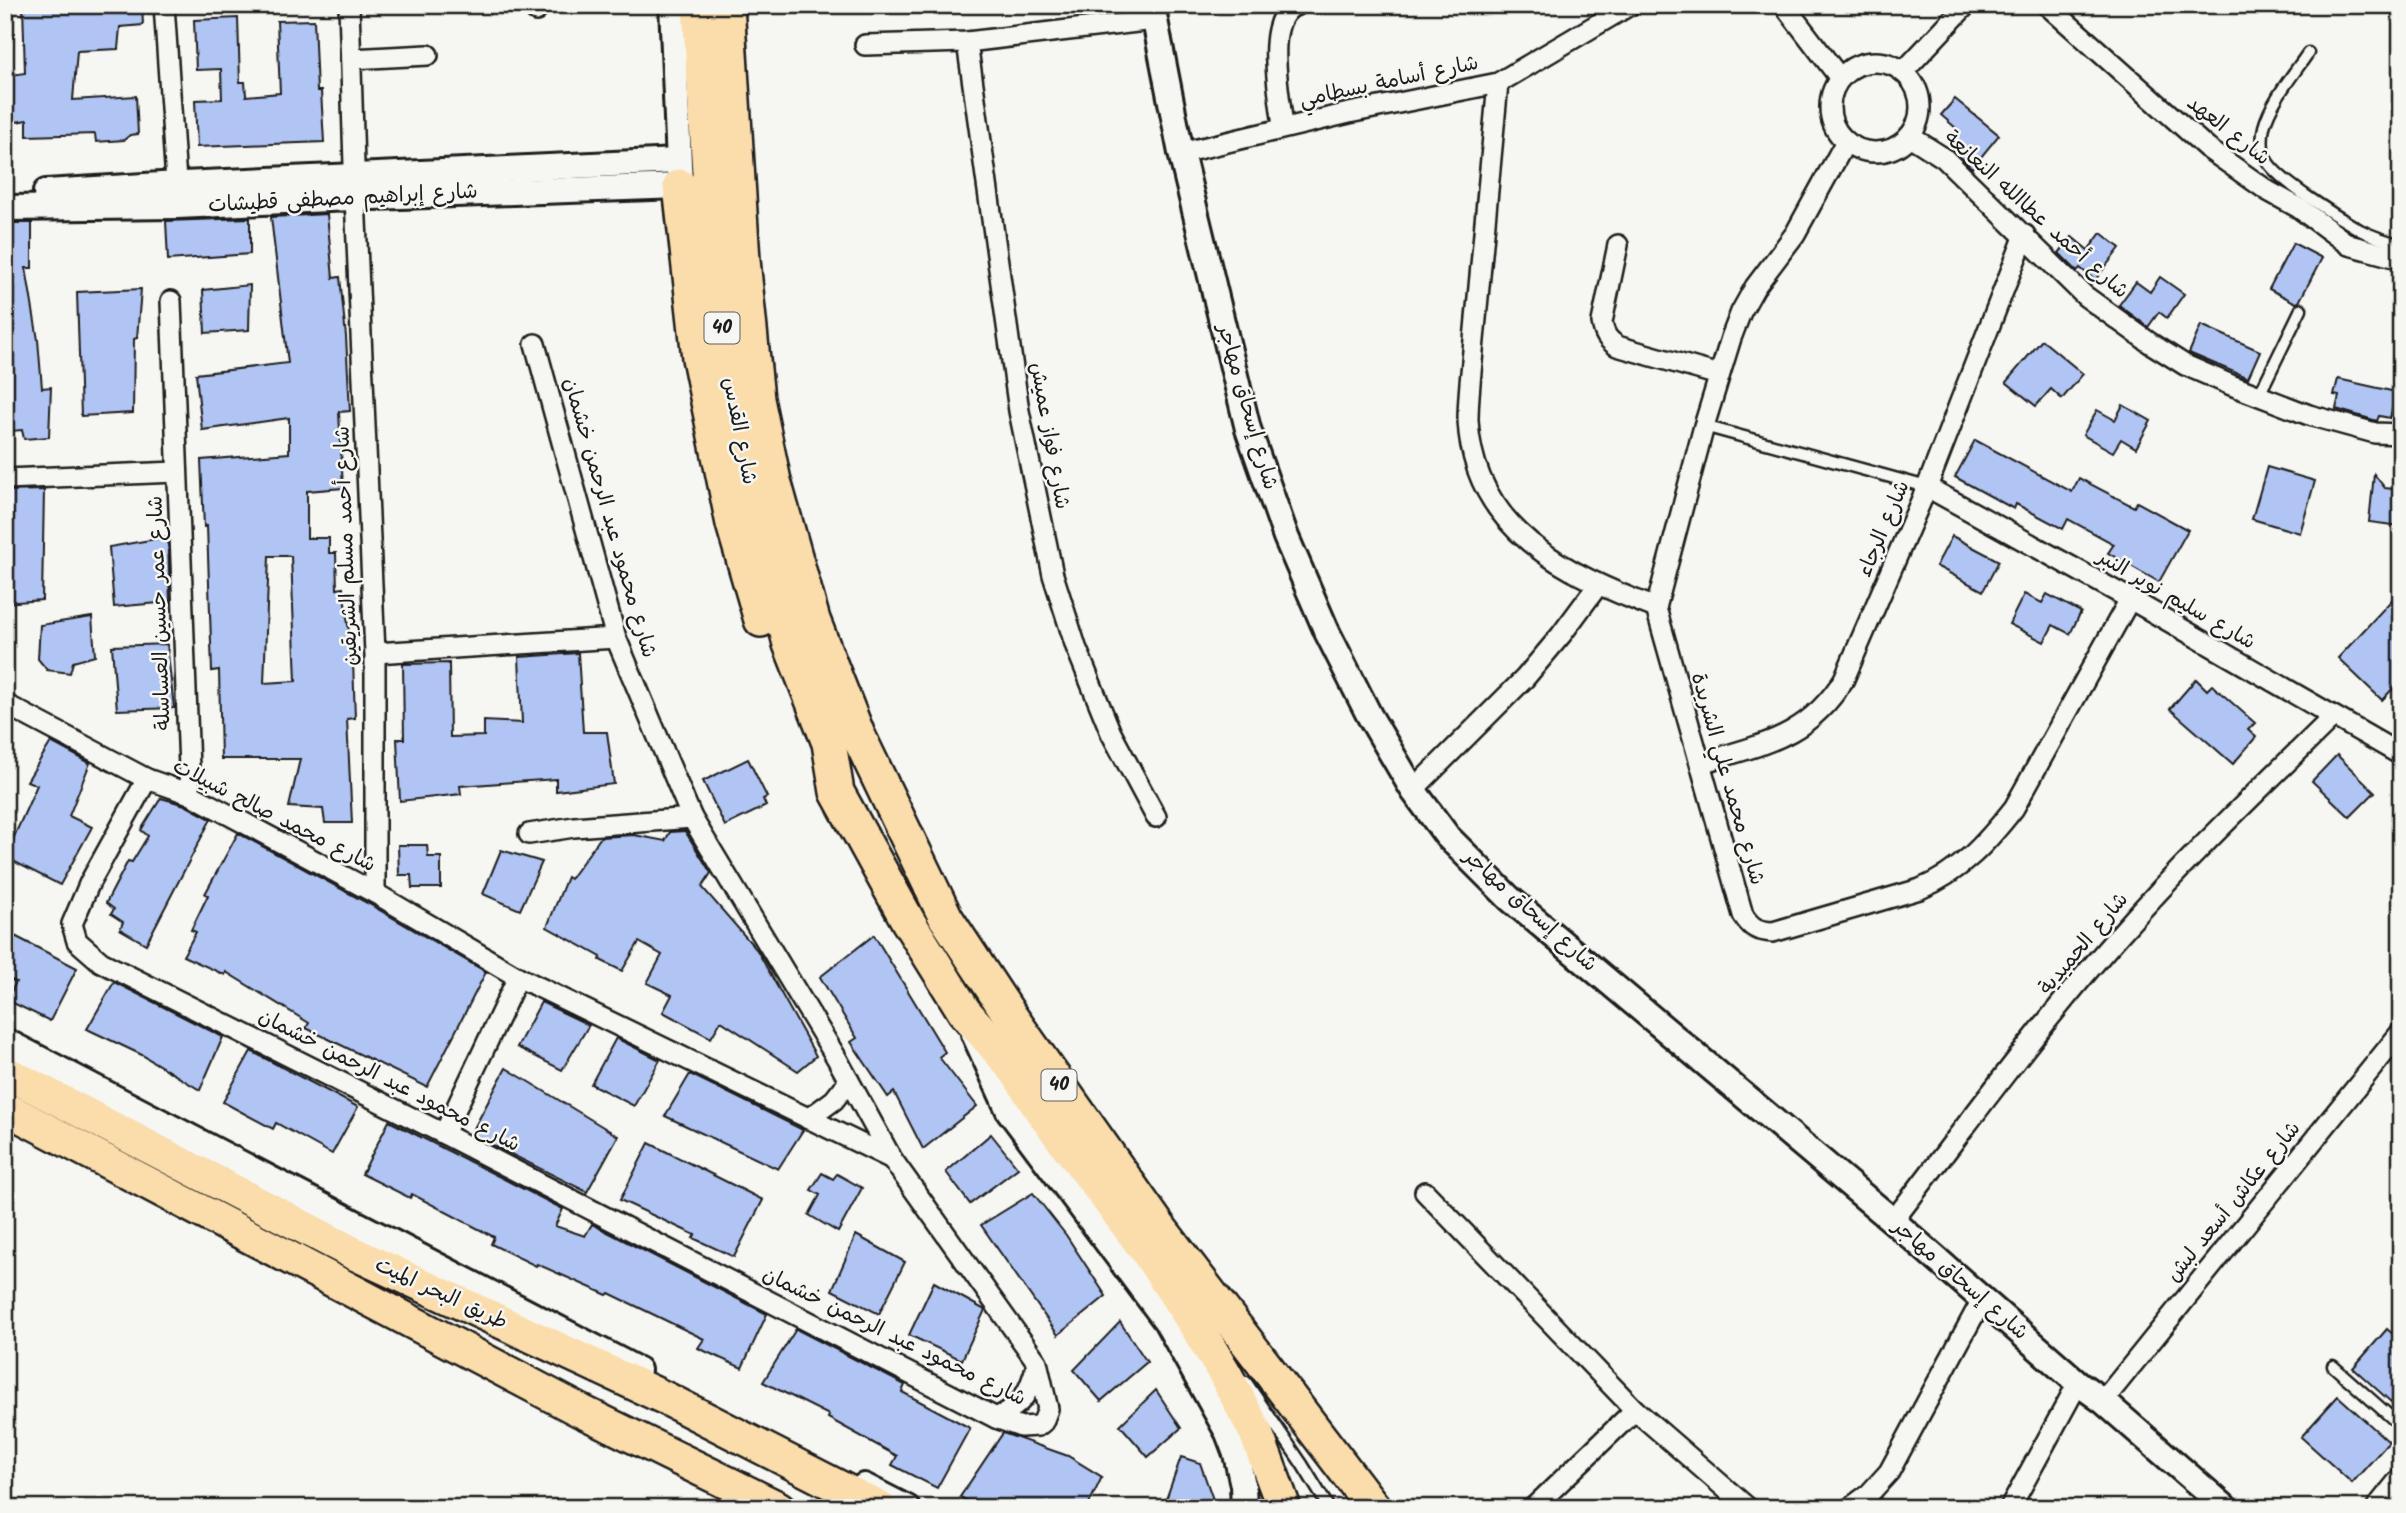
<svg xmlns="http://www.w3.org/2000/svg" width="2406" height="1513" font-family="Kalam,'Playpen Sans Arabic',sans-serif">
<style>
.building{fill:#b0c5f4;stroke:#1c1c1c;stroke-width:2;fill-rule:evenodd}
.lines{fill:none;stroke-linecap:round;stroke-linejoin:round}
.service-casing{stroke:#1c1c1c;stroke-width:15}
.minor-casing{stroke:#1c1c1c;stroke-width:24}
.tertiary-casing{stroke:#1c1c1c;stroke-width:30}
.primary-casing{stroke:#1c1c1c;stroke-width:37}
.trunk-casing{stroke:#1c1c1c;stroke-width:38}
.service{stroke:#f6f6f2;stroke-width:10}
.minor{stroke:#f6f6f2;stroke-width:19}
.tertiary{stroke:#f6f6f2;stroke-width:24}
.primary{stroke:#fbddab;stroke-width:32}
.trunk{stroke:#fbddab;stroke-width:33}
.labels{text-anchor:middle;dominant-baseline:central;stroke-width:5;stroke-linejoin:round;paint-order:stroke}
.shield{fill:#f6f6f2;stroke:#5d5d5c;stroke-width:2}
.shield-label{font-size:19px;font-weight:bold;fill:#1c1c1c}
.street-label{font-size:21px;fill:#1c1c1c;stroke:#f6f6f2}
</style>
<rect width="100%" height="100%" fill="#f6f6f2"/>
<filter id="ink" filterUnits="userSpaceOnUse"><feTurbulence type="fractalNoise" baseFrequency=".0143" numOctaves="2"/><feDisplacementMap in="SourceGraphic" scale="14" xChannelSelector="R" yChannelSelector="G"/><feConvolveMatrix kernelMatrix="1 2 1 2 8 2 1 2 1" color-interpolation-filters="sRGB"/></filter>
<g filter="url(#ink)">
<g class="building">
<polygon points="23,5 142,5 143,25 120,27 118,49 77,51 73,100 136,96 138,134 130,135 124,140 96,142 95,134 27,136 27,120 5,124 5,76 25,73"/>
<polygon points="238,18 240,82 245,82 246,96 280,93 277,21 314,20 317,91 321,91 324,142 197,147 195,100 222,99 221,69 196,70 194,20"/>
<polygon points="1955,99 1999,135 1972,168 1952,149 1957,143 1950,137 1957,129 1941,115"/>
<path d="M327,214L333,278L340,277L346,337L350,411L339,412L343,488L307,491V538H329V553H336L337,589L343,588L353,661L355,718L347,719L352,823H325L323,809L289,807L300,759H221L219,670L212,671L207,526L204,527L201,460L289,453V418L202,430L196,374L288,363L271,217ZM269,556H291L296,681L264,683Z"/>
<polygon points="250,218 250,254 168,260 166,221"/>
<polygon points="5,223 32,223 32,268 26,268 38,340 42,388 51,387 49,437 24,439 22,430 11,431 13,423 5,424"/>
<polygon points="2101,233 2120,248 2095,280 2080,268 2077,271 2059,253 2072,237 2088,250"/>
<polygon points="2293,243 2322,258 2299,302 2296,303 2269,289"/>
<polygon points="2160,277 2184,294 2167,318 2159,312 2148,327 2119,305 2136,282 2150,292"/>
<polygon points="250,285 249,330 205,333 203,290"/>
<polygon points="141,289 137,338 134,339 133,413 81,416 77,292"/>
<polygon points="2201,325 2260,351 2248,378 2189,353"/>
<polygon points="2042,340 2083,374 2062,399 2051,389 2036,406 2006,382"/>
<polygon points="2338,379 2396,392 2390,418 2379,416 2377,421 2336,409 2339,396 2334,395"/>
<polygon points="2123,405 2151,421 2136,448 2121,439 2113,452 2083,435 2097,410 2115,420"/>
<polygon points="1975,440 2072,492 2079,478 2134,507 2137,502 2188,530 2159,582 2108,553 2114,544 2068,519 2063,529 2016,504 2014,509 1955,477"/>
<polygon points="2267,467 2315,481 2300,533 2252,519"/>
<polygon points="2374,474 2385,488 2401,490 2401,526 2369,522"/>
<polygon points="44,490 42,600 5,603 5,491"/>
<polygon points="1952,536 1999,561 1983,591 1936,566"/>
<polygon points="168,537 170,602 114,607 109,547"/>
<polygon points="2401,590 2401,680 2382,700 2338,658"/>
<polygon points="2024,594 2042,603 2047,594 2081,612 2070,634 2053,625 2044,642 2009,624"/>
<polygon points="92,617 95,656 73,662 70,673 47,670 38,659 40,625"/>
<polygon points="167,644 174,708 117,710 112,646"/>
<polygon points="578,653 583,732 607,732 614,784 556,791 556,779 460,786 461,794 400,801 397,739 404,739 403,664 449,663 450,737 484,736 484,721 522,723 519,657"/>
<polygon points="2196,679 2207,690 2212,685 2255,723 2248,730 2256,737 2233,764 2170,709"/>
<polygon points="51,742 90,763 69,816 92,827 60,885 5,857 37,785 27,781"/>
<polygon points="2337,755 2375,792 2350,817 2312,781"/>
<polygon points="748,759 767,797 763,799 766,806 725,826 703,781"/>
<polygon points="161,798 185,805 211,819 146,944 120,929 123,922 111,914 114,909 106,903 128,861 132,862 148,836 141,830"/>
<polygon points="685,831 711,873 702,887 757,950 816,1056 798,1071 721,1021 711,1038 663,1012 672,995 647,983 662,955 639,942 622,971 600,960 601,957 547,927 567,877 570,879 601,837 634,835 665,841 670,832"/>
<polygon points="238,833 369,904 486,972 427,1087 306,1028 309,1023 226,972 225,975 183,956 196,932 191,930 208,895 205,894"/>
<polygon points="398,845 427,845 428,857 441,857 441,888 412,888 411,875 399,875"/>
<polygon points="501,850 542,862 520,910 483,894"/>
<polygon points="5,931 77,968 50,1021 7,1000 16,982 5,977"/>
<polygon points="874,935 945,1052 939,1057 977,1106 923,1149 894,1092 888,1097 851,1042 857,1038 820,977"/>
<polygon points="114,982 223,1037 200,1090 142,1055 87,1029"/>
<polygon points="541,1002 589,1025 562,1070 517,1047"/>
<polygon points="616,1038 660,1060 634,1106 591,1084"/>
<polygon points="251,1051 358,1107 332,1154 276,1123 273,1129 223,1102"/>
<polygon points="506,1068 618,1136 587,1192 471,1134"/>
<polygon points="690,1074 803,1130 778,1169 665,1116"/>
<polygon points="389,1121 563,1209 555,1226 585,1236 592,1224 767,1314 742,1368 698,1348 704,1339 609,1293 607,1295 537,1264 536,1266 491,1244 494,1237 412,1194 410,1198 362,1174"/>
<polygon points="991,1134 1018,1168 970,1204 946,1172"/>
<polygon points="649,1143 763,1200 734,1257 693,1238 695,1235 620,1200"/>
<polygon points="822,1173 833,1179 837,1174 862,1188 838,1232 809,1215 820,1195 811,1190"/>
<polygon points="1033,1193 1066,1235 1106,1296 1058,1335 981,1225"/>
<polygon points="856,1235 905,1262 879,1314 832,1290"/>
<polygon points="934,1282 985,1310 962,1360 909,1335"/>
<polygon points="1120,1322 1147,1362 1101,1401 1074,1370"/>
<polygon points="796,1329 905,1385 902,1392 970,1428 937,1488 892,1465 897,1456 828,1418 829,1415 763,1382"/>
<polygon points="2387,1329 2401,1341 2401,1411 2353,1368"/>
<polygon points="1156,1390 1181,1428 1148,1457 1120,1425"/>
<polygon points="2338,1396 2389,1442 2352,1483 2301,1437"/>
<polygon points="1003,1433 1068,1456 1102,1477 1087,1508 981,1508 960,1497"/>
<polygon points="1181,1457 1200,1463 1216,1508 1163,1508"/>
</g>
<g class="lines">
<defs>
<g id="service">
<path d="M2308,53C2293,75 2271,101 2264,127C2262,137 2262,150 2266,159C2275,179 2339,218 2360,230C2373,237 2387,241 2401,245"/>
<polyline points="2259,395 2301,309"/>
<polyline points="1704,426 1927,487"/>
<polyline points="2333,1366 2401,1426"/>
<polyline points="1246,1382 1302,1464 1329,1508"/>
</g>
<g id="minor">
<polyline points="164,5 177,196"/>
<polyline points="349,5 355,197 375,653 375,893"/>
<polyline points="535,5 536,11"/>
<polyline points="1784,5 1839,77"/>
<polyline points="2047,5 2207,148 2268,191 2299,208 2349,245 2401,259"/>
<polyline points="967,42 1019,411 1053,575 1076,647 1111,733 1156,817"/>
<polyline points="865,45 967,42 1154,20"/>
<polyline points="351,59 428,55"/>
<circle cx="1875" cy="107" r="45"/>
<polyline points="1904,71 1966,5"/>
<path d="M1498,83L1470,383C1469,395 1468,408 1468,420C1473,530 1566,574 1656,608"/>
<path d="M1283,128C1281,99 1261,16 1297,5"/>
<polyline points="1911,137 1944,158 2085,296 2150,343 2185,365 2231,385 2309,415 2375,433 2401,434"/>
<path d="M1845,143L1795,234L1755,287L1741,312L1731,338L1704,426L1656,608L1743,915C1751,928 1758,931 1773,932L1920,889C1961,872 1988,841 2014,808L2130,599"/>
<polyline points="1181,153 1349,113 1498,83 1630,5"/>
<path d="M1618,245L1602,322C1604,334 1607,339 1617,346L1719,375"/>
<polyline points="171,301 190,794"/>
<polyline points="5,479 177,472"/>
<polyline points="1927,487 2130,599 2401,755"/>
<polyline points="375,653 616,638"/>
<polyline points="5,704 147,779 190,794 375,893 518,977 892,1159"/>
<path d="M1701,763C1762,744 1808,738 1844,679L1927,487L2025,235"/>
<polyline points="147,779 90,882 72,924 77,941 101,962 444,1134 996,1418 1021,1427 1038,1426 1043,1422 1048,1409 1037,1362 892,1159 836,1057 692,818 616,638 535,344"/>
<polyline points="1413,790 1525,678 1561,635 1598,585"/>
<polyline points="529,834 574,827 692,818"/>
<polyline points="808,1119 834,1100 849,1081"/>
<polyline points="444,1134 518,977"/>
<polyline points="1425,1192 1635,1410 1748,1508"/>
<path d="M1893,1221C1968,1124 2040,1024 2121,933C2188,857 2261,788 2333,717"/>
<polyline points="2103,1401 2401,1032"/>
<path d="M996,1418C1024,1404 1029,1393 1037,1364"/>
<polyline points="1533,1508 1635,1410"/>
<polyline points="1850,1508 1869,1494 1889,1472 1983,1298"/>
<polyline points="2010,1508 2078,1383"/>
<polyline points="2376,1508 2401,1477"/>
</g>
<g id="tertiary">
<polyline points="1152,5 1181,153 1248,429 1286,537 1327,632 1369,715 1413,790 1447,836 1509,898 1893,1221 2078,1383 2103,1401 2226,1508"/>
<polyline points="46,192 161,185 678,161"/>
<polyline points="5,208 177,206 373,197 680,186 672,5"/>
<polyline points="974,1034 1009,1111 1166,1321 1228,1433 1236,1454 1243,1485 1244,1508"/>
<polyline points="5,1041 638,1370"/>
<polyline points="864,1486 907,1508"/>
</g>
<g id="primary">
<polyline points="5,1072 353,1253 667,1399 880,1508"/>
<polyline points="5,1108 581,1411 779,1508"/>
</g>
<g id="trunk">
<polyline points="699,5 713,238 732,406 744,467 790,644 829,743 837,792 908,921 964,1011 1016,1071 1040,1109 1146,1250 1198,1329 1225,1374 1256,1433 1284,1508"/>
<polyline points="727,5 743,260 757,399 774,481 813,620 858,735 946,918 1011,1017 1159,1227 1374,1508"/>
<polyline points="680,186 699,358 733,524 761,620"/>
</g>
</defs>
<use href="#service" class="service-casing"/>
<use href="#minor" class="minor-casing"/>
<use href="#tertiary" class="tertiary-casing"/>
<use href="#primary" class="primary-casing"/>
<use href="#trunk" class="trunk-casing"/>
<use href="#service" class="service"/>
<use href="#minor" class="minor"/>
<use href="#tertiary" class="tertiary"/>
<use href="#primary" class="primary"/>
<use href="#trunk" class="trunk"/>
</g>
</g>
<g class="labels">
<g class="shield">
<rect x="704.5" y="312.5" width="35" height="31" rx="5"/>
<rect x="1041.5" y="1069.5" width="35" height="31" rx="5"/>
</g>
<g class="shield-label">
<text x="722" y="328">40</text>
<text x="1059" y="1085">40</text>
</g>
<g class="street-label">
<text transform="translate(1389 82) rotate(-12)">شارع أسامة بسطامي</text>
<text transform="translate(2228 131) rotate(38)">شارع العهد</text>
<text transform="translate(343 199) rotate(-3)">شارع إبراهيم مصطفى قطيشات</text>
<text transform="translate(2036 215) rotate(42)">شارع أحمد عطاالله النعانعة</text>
<text transform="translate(1247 407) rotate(74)">شارع إسحاق مهاجر</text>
<text transform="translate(739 431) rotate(79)">شارع القدس</text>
<text transform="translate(1049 436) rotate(80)">شارع فواز عميش</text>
<text transform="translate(609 518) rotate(74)">شارع محمود عبد الرحمن خشمان</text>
<text transform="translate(1884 529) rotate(-67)">شارع الرجاء</text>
<text transform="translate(347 546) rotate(-92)">شارع أحمد مسلم الشريقين</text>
<text transform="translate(2176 600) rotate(30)">شارع سليم نوير النبر</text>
<text transform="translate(160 613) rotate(-92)">شارع عمر حسين العساسلة</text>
<text transform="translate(1727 779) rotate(74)">شارع محمد علي الشريدة</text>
<text transform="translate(274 816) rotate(27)">شارع محمد صالح شبيلات</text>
<text transform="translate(1530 911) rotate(42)">شارع إسحاق مهاجر</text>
<text transform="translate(2084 944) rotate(-50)">شارع الحميدية</text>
<text transform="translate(389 1081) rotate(27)">شارع محمود عبد الرحمن خشمان</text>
<text transform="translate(2234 1202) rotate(-51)">شارع عكاش أسعد لبش</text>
<text transform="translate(1960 1280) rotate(41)">شارع إسحاق مهاجر</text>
<text transform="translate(441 1294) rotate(25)">طريق البحر الميت</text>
<text transform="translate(894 1337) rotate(26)">شارع محمود عبد الرحمن خشمان</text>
</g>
</g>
<rect width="2406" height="1513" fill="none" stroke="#f6f6f2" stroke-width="28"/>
<rect x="14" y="14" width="2378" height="1485" fill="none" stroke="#1c1c1c" stroke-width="2.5" filter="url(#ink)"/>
</svg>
